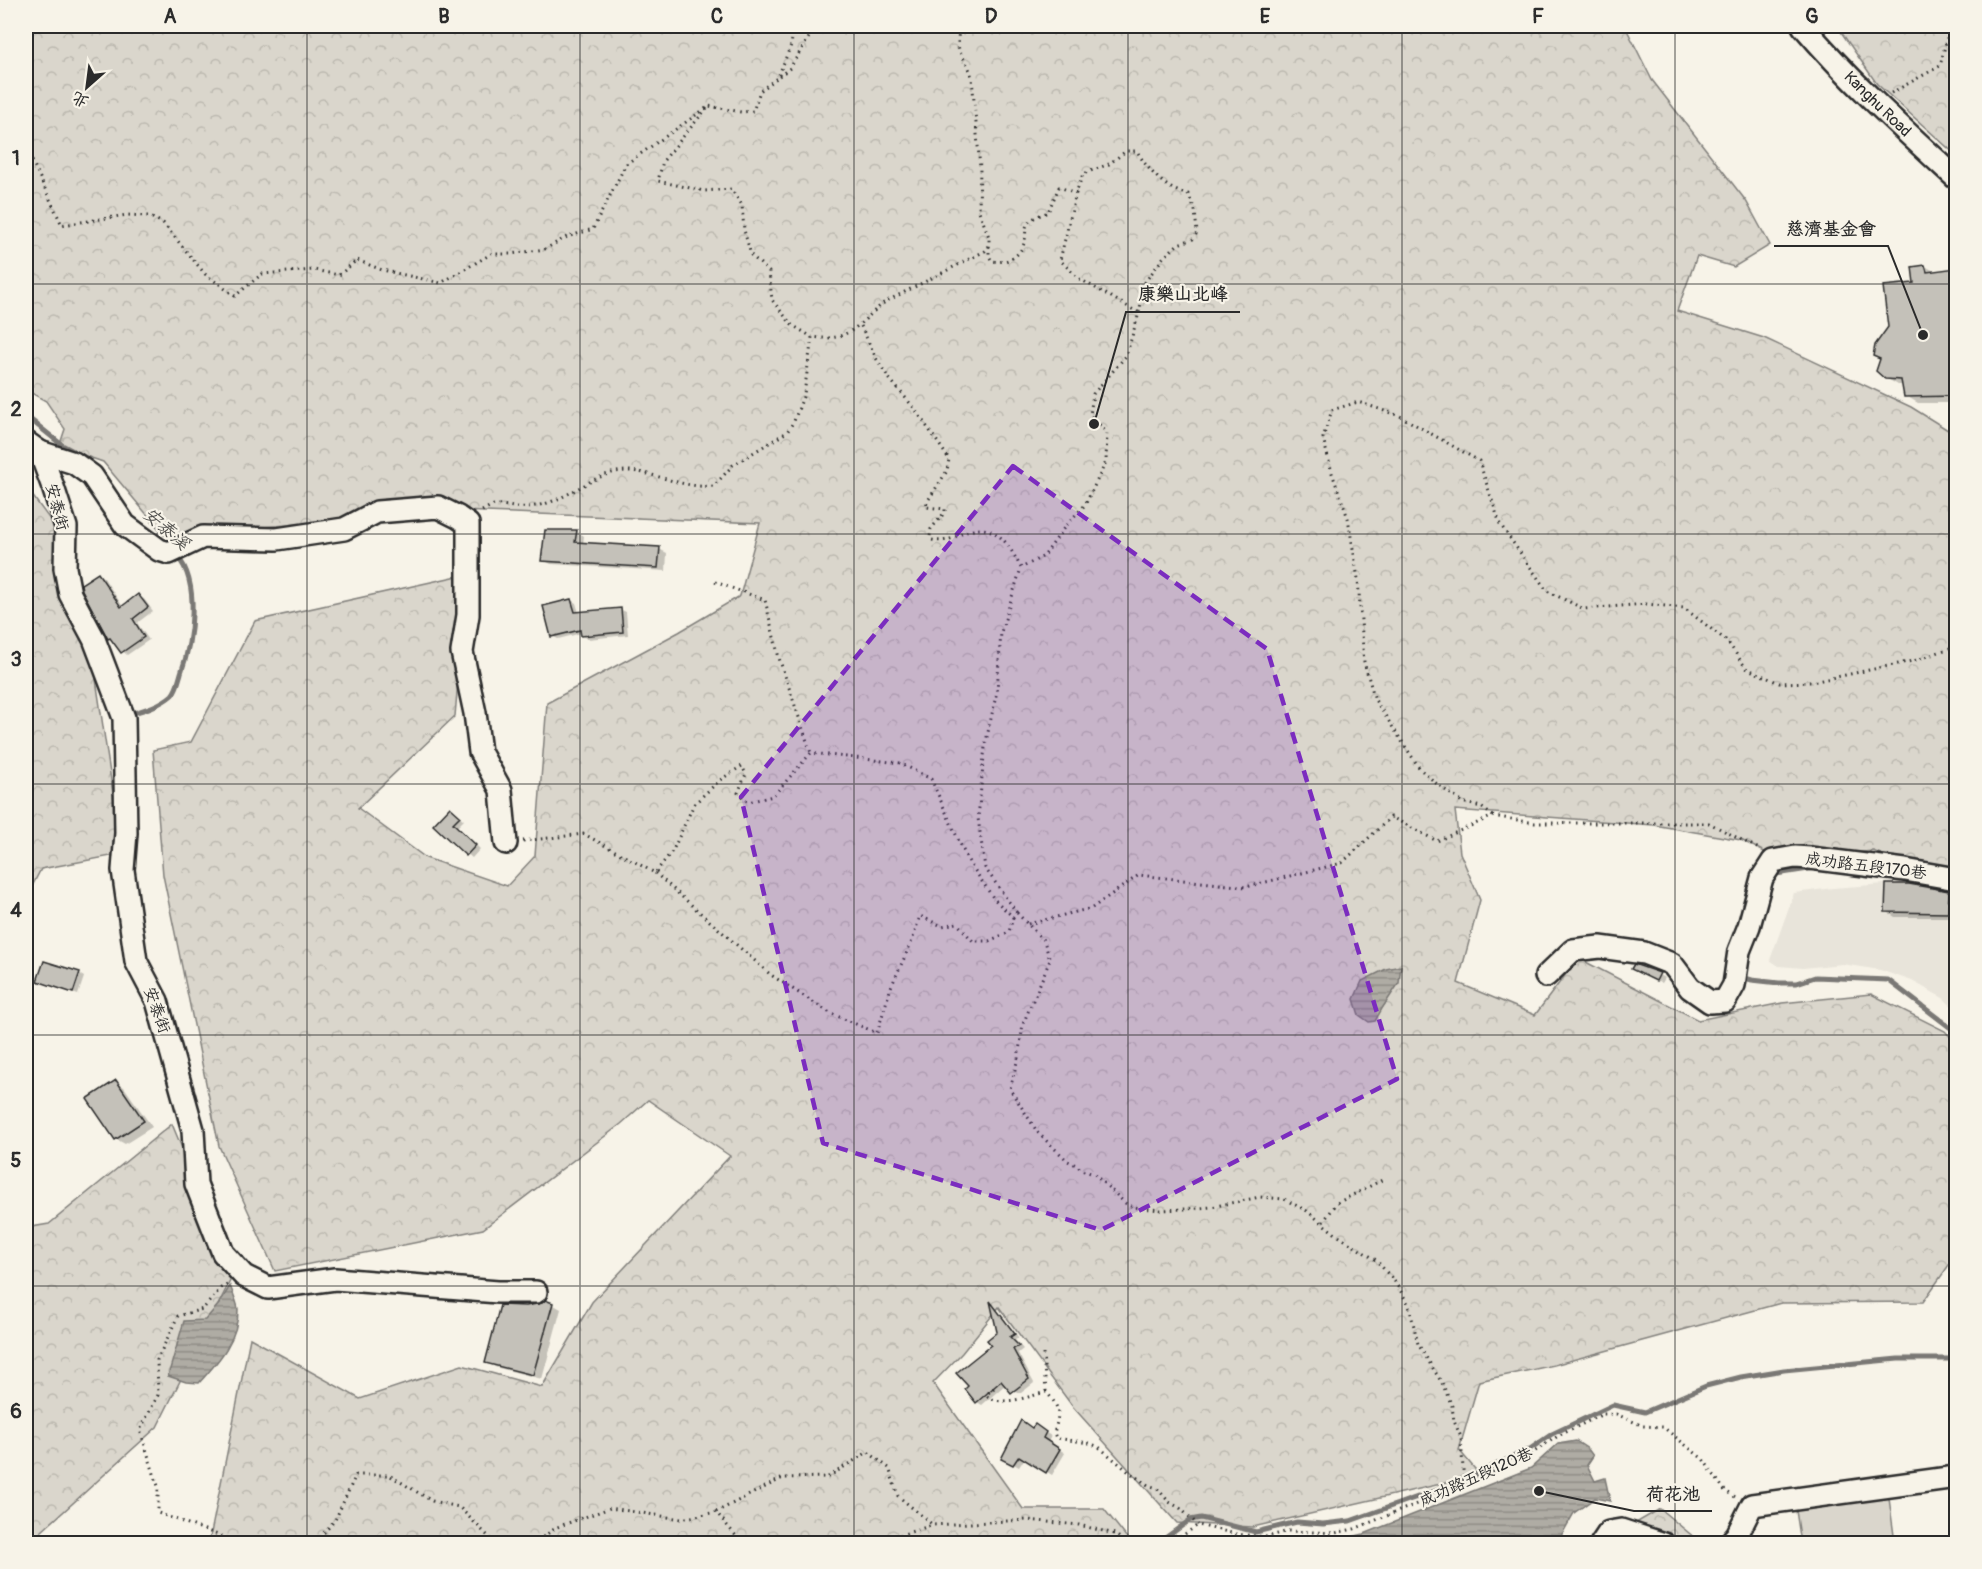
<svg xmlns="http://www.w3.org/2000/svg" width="1982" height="1569" font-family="Pangolin,'LXGW WenKai TC',sans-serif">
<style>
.built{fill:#e8e4da}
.forest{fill:url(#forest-crowns);stroke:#82807c;stroke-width:1.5}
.pitch{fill:#dad6cc;stroke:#82807c;stroke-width:1.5}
.water{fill:url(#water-rules);stroke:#7a7874;stroke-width:1.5}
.shadow{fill:#0003}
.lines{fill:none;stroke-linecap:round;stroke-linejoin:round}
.stream{stroke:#7a7874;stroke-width:5}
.building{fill:#c4c1b9;stroke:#2b2b2b;stroke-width:1.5}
.minor-casing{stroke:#2b2b2b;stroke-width:26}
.path{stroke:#2b2b2b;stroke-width:3;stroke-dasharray:1.5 4.5;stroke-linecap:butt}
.minor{stroke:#f7f3e8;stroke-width:21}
.marked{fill:#7b2cbf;fill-opacity:0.2;stroke:#7b2cbf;stroke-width:4.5;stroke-dasharray:12 8;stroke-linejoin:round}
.grid{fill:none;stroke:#2b2b2b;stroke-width:1.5;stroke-opacity:0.55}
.labels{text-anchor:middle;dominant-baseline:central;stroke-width:4.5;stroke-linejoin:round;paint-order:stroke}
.street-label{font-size:16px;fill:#2b2b2b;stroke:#f7f3e8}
.water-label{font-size:18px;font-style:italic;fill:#53524f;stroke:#f7f3e8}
.leader{fill:none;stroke:#2b2b2b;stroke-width:2}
.callout-dot{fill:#2b2b2b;stroke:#f7f3e8;stroke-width:2}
.callout-label{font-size:18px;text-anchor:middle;font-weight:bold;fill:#2b2b2b;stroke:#f7f3e8;stroke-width:4.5;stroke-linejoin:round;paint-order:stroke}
.neatline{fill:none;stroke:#2b2b2b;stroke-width:2}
.grid-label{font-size:20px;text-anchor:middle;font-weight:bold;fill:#2b2b2b}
</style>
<defs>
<pattern id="forest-crowns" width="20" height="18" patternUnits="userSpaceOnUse" patternTransform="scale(1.5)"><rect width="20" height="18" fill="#dad6cc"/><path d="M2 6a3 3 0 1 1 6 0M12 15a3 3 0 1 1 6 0" fill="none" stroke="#bbb8af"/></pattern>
<pattern id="water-rules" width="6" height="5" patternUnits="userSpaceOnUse" patternTransform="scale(1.5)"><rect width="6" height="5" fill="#afaca4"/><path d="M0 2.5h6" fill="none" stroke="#8f8c86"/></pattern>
</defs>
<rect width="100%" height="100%" fill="#f7f3e8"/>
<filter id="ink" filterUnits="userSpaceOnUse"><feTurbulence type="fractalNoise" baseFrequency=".0167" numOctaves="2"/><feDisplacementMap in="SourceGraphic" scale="12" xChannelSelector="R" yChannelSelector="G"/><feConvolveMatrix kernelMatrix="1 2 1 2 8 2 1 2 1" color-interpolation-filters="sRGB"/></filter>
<g filter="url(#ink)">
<polygon class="built" points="1901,880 1929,880 1956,890 1956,1010 1943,998 1912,981 1880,970 1842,964 1803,968 1779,966 1770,960 1794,893 1833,888 1885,884"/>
<g class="forest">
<polygon points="26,26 1625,26 1652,80 1746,201 1770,245 1734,267 1697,256 1677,311 1764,338 1911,407 1956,435 1956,884 1873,851 1780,860 1741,840 1654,825 1455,810 1460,853 1480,900 1458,983 1535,1015 1578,958 1698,1020 1782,1003 1871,994 1945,1031 1956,1043 1956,1255 1923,1302 1781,1303 1554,1365 1479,1381 1459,1450 1480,1475 1253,1527 1177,1523 1073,1407 999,1307 962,1353 933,1383 1023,1509 1104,1509 1131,1543 209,1543 250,1338 360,1399 462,1365 542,1387 592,1302 730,1156 648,1100 621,1124 483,1229 275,1271 219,1146 163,875 153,750 191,742 255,621 467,574 455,716 358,808 426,858 507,886 535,856 547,703 679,632 740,596 760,523 461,511 164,535 103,462 59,447 65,429 46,401 26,390"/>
<polygon points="1837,26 1956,26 1956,155 1877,84"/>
<polygon points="26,487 70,547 95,673 122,854 41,869 26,898"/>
<polygon points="172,1124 234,1273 157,1427 31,1541 41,1543 26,1544 26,1228 49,1224"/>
<polygon points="1660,1509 1701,1543 1600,1544"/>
</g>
<polygon class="pitch" points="1888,1491 1895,1543 1801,1543 1795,1504"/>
<g class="water">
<polygon points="1401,966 1399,983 1383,1007 1375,1021 1369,1022 1359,1015 1354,999 1362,981 1386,969"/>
<path d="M230,1286C233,1293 237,1302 238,1309C239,1339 218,1362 199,1383L186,1382L168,1376L184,1321L205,1320L219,1304Z"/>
<polygon points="1576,1441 1588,1449 1593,1456 1587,1465 1595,1481 1605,1478 1610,1501 1595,1498 1574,1513 1561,1536 1554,1543 1271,1543 1308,1538 1333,1541 1364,1534 1531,1468 1558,1444"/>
</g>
<g class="shadow">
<polygon points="1925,266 1936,272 1956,270 1956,406 1951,403 1918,403 1906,396 1904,385 1898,385 1886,378 1915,284"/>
<polygon points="577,531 584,536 583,544 659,549 667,553 666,571 551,564 543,560"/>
<polygon points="98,574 104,578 123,607 138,596 144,599 153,611 137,623 149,640 127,655 109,638"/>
<polygon points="571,600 576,603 579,613 620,609 626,612 628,635 588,639 582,635 582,633 558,639 552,636"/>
<polygon points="450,808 464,820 457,827 480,849 472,858 435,825"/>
<polygon points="1949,892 1956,895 1956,917 1895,917 1886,911"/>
<polygon points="1640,967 1665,978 1662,983 1633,968"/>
<polygon points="79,974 84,977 78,995 39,981"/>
<polygon points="116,1082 124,1087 152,1127 125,1144 116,1139"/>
<polygon points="552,1304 561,1309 542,1379 495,1367 487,1362 526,1308"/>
<polygon points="992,1304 1019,1338 1015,1340 1023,1349 1018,1353 1034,1383 1021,1393 1017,1393 1006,1384 982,1405 977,1402 993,1345 999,1333"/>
<polygon points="1035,1426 1051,1436 1048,1442 1065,1453 1052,1475 1025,1458 1019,1467 1003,1458"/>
</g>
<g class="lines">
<g class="stream">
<polyline points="26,416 62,445 88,459 94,466"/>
<path d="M130,714C144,710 161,705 172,695C177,690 179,680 181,673C192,642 201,583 177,556"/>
<polyline points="1772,879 1776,874 1815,868"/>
<polyline points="1742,974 1745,978 1752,980 1779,983 1797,983 1815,977 1888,980 1956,1032"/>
<polyline points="1157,1544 1190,1520 1201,1518 1256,1532 1297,1522 1323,1524 1350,1521 1454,1484 1530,1449 1552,1434 1613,1405 1645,1412 1706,1386 1741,1377 1784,1370 1898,1359 1956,1359"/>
</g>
</g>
<g class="building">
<polygon points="1925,265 1927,272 1956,268 1956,396 1904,397 1901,380 1885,379 1876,371 1880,359 1873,356 1875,345 1888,327 1883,286 1914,283 1912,267"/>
<polygon points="545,530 577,530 575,542 660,547 658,568 541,561"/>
<polygon points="98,573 121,607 138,594 148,607 133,619 144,637 121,653 110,638 108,639 82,590 81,584"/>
<polygon points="571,599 575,612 621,608 623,632 581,636 580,630 551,637 543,606"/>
<polygon points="450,807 460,816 453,823 476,845 466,856 433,825"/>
<polygon points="1886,884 1909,884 1949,891 1948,913 1885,912"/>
<polygon points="44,961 80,972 73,993 37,981"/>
<polygon points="1634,964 1660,973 1656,981 1631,969"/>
<polygon points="116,1080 144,1121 115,1140 87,1099"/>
<polygon points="545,1300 553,1303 533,1375 485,1363 500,1305 526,1306 542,1303"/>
<polygon points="990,1301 1015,1334 1010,1337 1019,1346 1013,1349 1029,1379 1011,1393 1001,1381 976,1403 965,1389 968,1386 956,1373 991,1345 987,1340 997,1332"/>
<polygon points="1021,1420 1032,1428 1035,1424 1046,1432 1043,1438 1060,1449 1046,1473 1019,1456 1013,1465 1001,1459"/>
</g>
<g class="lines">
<defs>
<g id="minor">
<path id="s1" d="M1803,26C1850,81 1903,129 1956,178"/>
<polyline points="26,442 40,452 53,487 66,527 65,568 70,594 94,639 124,718 126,833 123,870 136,961 157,1001 193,1130 196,1184 223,1253 244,1276 268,1288 335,1279 498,1292 536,1292"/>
<polyline points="40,452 74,463 92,476 125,525 159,550 169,553 203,537 277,539 344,529 377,512 438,507 458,517 468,524 468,615 462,652 475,713 480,752 501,790 506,843"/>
<polyline points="1546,976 1573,950 1600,947 1644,953 1672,964 1690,988 1710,1002 1725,1001 1734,985 1739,951 1749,926 1762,878 1773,861 1795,857 1810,858 1905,870 1956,879"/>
<polyline points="1601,1544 1609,1532 1621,1530 1664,1544"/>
<polyline points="1729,1544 1737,1535 1752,1505 1956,1477"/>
</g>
</defs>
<use href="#minor" class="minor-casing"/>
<g class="path">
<polyline points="257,26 261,31"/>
<polyline points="779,76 790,68 816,26"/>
<polyline points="1891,93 1940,66 1950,26"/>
<polyline points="707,108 663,161 658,181 704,191 731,189 742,205 744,230 751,255 769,272 772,300 792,325 812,337"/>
<polyline points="26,160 32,161 62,225 127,215 148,216 163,223 205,274 235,296 262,274 314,270 339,275 357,260 382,270 441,283 491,254 511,254 545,249 567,237 593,229 626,164 709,106 741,112 753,111 760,91 778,77 791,45 794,26"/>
<polyline points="1076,193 1060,260 1078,278 1139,313"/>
<path d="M989,246V256L992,261C1008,264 1021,256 1025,240C1026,235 1025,229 1027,225C1030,218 1041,215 1048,212L1059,187L1076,193L1083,174L1109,164L1126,151H1137C1147,169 1166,191 1188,194L1195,210L1197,233L1193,239L1178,244L1163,258L1145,282L1139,313L1126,356L1093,394L1090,415L1107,433L1106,462L1085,505L1066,525L1044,556L1021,568"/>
<path d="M861,326L876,358L888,377L915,409L949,459L947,471L927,502L926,507L945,509V512L931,529L930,536L932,540C950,544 958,533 973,530C999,524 1011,549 1021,568L1001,632L997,691L985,746L978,818L985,868L1017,913"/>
<path d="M482,511C486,509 490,506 494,505C500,504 507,506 513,507C524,508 533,507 544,504C574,496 597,470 629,471C658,473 684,489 714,486L733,465L787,432L794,421L804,394L812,337C850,343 858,323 885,302L985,251L989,246V237L979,211L980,168L972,78C966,52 953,58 960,26"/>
<polyline points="715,582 765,600 779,658 811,753"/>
<polyline points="1493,816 1481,807 1462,802 1438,785 1420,769 1375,700 1364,662 1358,579 1348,518 1332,473 1323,438 1332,410 1358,402 1400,416 1479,461 1500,524 1547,591 1584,609 1646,604 1684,608 1727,641 1746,668 1779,683 1812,682 1917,660 1956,646"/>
<polyline points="523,841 584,834 655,873 673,850 694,804 720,780 742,766 746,774 738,793 748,802 773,796 811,753 900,763 931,779 967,859 994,899 1013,917 1017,913 1044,941 1050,960 1023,1024 1018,1058 1010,1089 1038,1133 1068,1161 1078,1166 1081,1170 1094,1174 1125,1203 1133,1207 1160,1210 1186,1209 1211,1207 1260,1197 1284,1199 1307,1211 1337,1235 1376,1260 1395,1282 1409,1305 1418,1344 1442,1383 1452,1406 1454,1421 1461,1437 1464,1485"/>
<polyline points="655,873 771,975 830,1013 877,1033 891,987 912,941 920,916 942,926 957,923 973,941 989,941 1009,932 1013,917"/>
<polyline points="1028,924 1092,908 1139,875 1246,887 1342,863 1391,817 1437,841 1493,816 1535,823 1709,823 1761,850"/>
<polyline points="1323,1222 1337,1203 1382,1180"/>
<polyline points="227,1285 221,1288 203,1309 178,1316 157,1360 158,1395 140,1430 158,1486 158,1513 232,1540 316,1542 335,1520 356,1475 389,1475 432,1501 459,1507 496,1544"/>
<polyline points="1043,1354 1046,1391"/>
<path d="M994,1388L986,1395C1000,1408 1030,1396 1046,1392C1060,1407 1060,1413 1054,1433L1056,1438L1089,1443L1099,1447L1129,1472L1148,1485L1157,1488L1169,1502L1180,1508L1198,1525"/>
<polyline points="716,1512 783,1478 828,1477 868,1452 889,1468 898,1496 933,1525"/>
<polyline points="533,1544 557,1527 610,1508 681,1519 716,1512 741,1542 745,1544"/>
<polyline points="871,1544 933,1525 1027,1520 1079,1525 1115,1534 1127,1544"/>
<polyline points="1170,1544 1198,1525 1236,1534 1267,1537 1288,1531 1335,1533 1354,1529 1464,1485 1525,1458 1558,1436 1603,1414 1616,1414 1643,1426 1663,1427 1703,1459 1725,1491 1737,1498"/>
</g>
<use href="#minor" class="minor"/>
</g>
</g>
<path class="marked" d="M1013,466L1267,649L1397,1079L1101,1230L823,1143L741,797Z"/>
<path class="grid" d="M307,26V1544M580,26V1544M854,26V1544M1128,26V1544M1402,26V1544M1675,26V1544M26,284H1956M26,534H1956M26,784H1956M26,1035H1956M26,1286H1956"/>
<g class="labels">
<g class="street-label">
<text stroke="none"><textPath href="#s1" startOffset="108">Kanghu Road</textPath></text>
<text transform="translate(57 507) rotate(75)">安泰街</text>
<text transform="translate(1866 866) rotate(7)">成功路五段170巷</text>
<text transform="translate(157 1010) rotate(70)">安泰街</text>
<text transform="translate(1476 1477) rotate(-24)">成功路五段120巷</text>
</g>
<g class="water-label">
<text transform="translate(166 529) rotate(41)">安泰溪</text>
</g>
</g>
<path class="leader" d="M1923 335L1888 246H1774M1094 424L1126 312H1240M1539 1491L1634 1511H1712"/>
<g class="callout-dot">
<circle cx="1923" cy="335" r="6"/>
<circle cx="1094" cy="424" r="6"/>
<circle cx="1539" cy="1491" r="6"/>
</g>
<g class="callout-label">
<text x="1831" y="235">慈濟基金會</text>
<text x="1183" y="300">康樂山北峰</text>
<text x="1673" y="1500">荷花池</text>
</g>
<rect width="1982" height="1569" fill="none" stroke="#f7f3e8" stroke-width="66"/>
<g transform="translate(87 87) rotate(208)" stroke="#f7f3e8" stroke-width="4.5" paint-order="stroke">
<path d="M0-4.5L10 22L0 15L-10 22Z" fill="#2b2b2b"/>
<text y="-9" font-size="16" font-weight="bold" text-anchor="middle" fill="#2b2b2b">北</text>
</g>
<rect x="33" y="33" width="1916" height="1503" class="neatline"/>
<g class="grid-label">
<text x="170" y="23">A</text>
<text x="444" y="23">B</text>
<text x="717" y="23">C</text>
<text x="991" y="23">D</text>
<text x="1265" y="23">E</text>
<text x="1538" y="23">F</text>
<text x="1812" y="23">G</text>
<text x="16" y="165">1</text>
<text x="16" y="416">2</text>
<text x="16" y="666">3</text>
<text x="16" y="917">4</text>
<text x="16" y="1167">5</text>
<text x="16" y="1418">6</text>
</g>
</svg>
